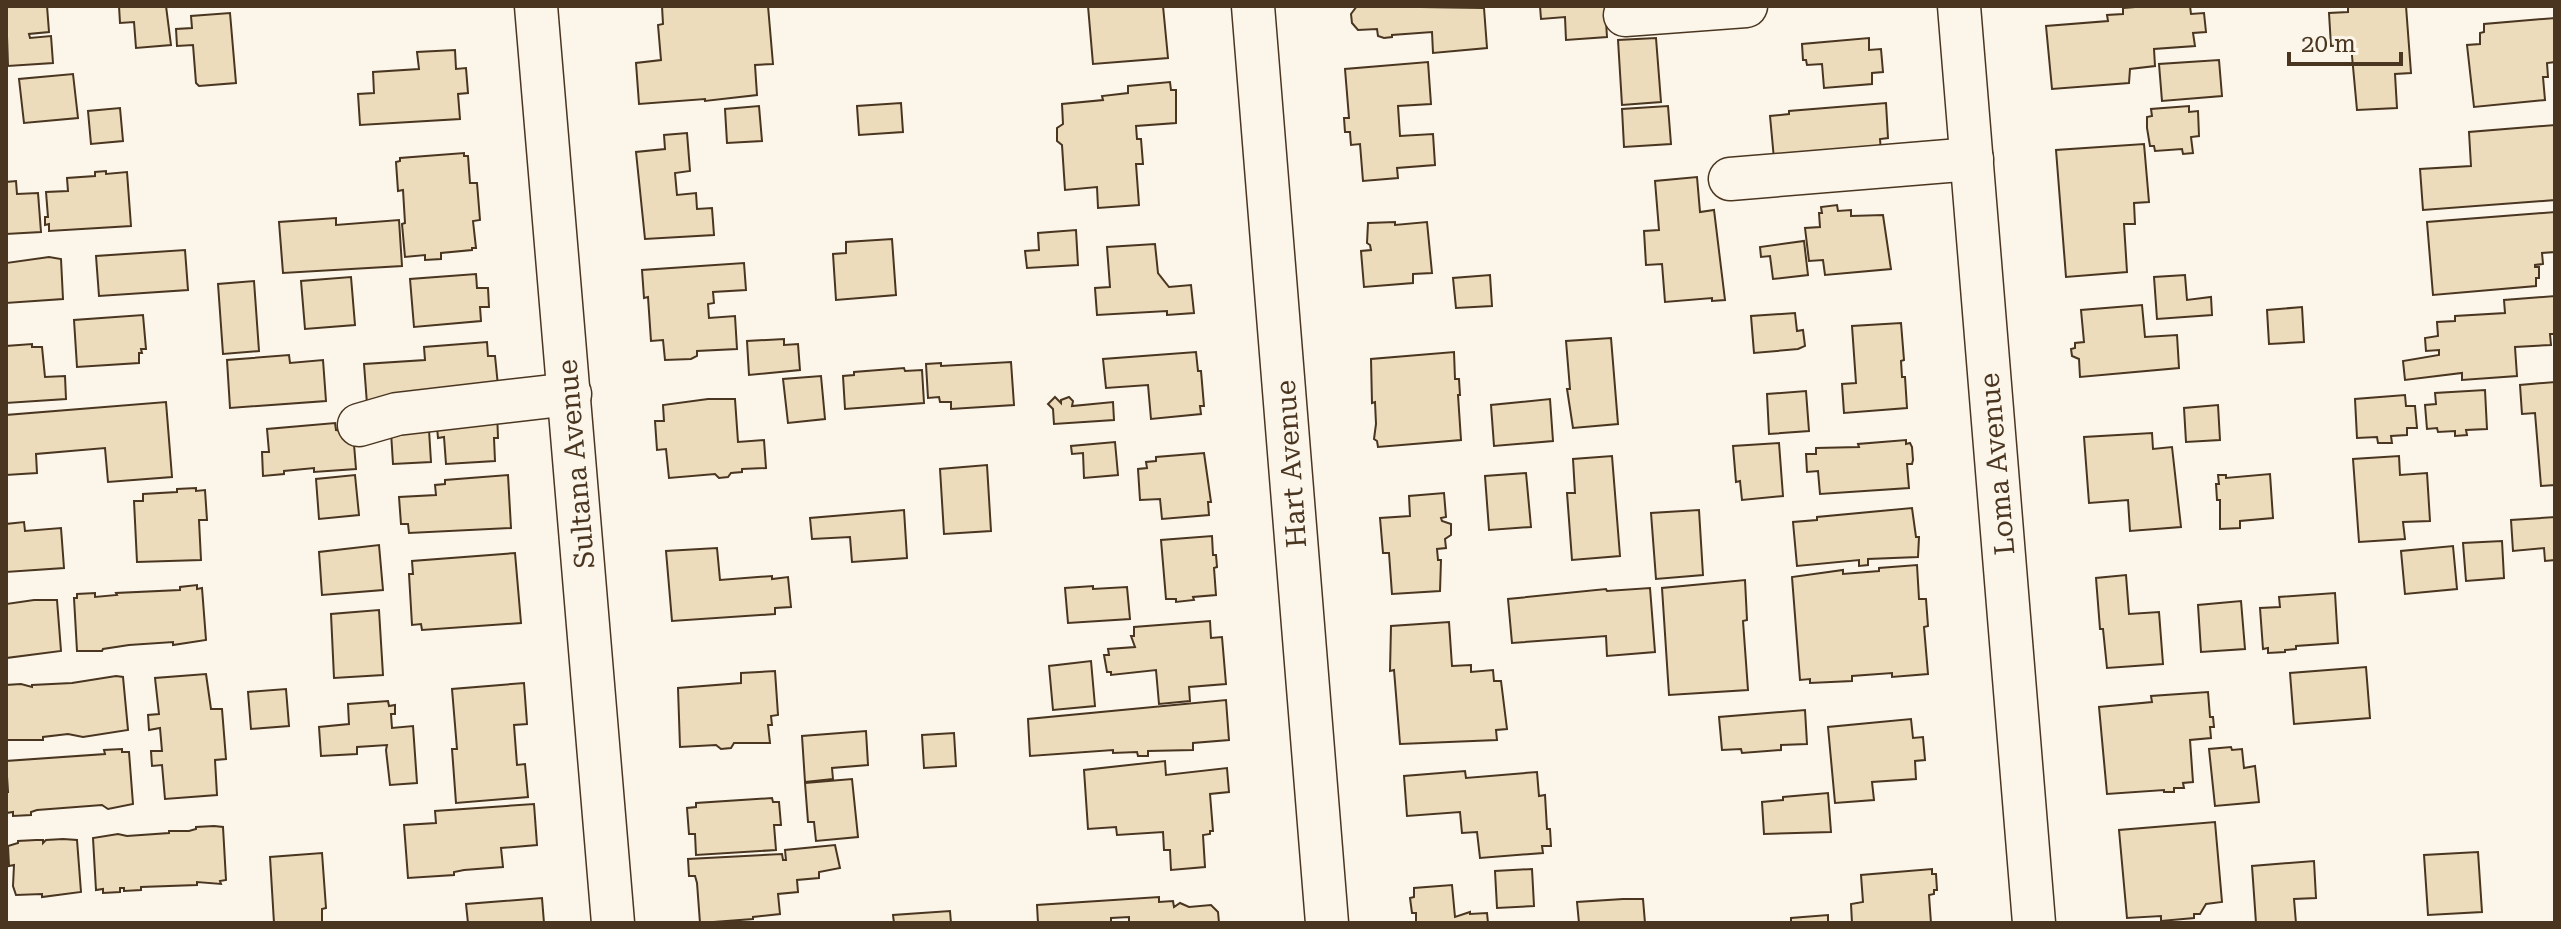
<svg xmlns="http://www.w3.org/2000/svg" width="2561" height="929" font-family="'Roboto Serif',serif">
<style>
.building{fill:#ecdcbc;stroke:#4a3520;stroke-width:2}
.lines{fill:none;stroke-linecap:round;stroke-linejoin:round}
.minor-casing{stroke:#4a3520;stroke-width:45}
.minor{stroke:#fbf6e9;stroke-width:42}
.labels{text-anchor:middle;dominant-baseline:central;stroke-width:6;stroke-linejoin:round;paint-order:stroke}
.street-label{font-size:28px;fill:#4a3520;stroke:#fbf6e9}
</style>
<rect width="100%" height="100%" fill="#fbf6e9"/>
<g class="building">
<polygon points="6,6 47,6 49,32 29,34 30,38 51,36 53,63 8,66"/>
<polygon points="119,6 166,6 171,45 136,48 134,22 120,23"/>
<polygon points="662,6 768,6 773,64 755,65 757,95 705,101 705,99 639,104 636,63 661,60 658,25 663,24"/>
<polygon points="1088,6 1163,6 1168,58 1093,64"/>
<polygon points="1357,6 1484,8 1487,48 1433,53 1432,32 1392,35 1392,37 1384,38 1378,36 1377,29 1358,30 1352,23 1351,14"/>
<polygon points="1540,6 1605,6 1607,37 1566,40 1565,17 1541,19"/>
<polygon points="2147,6 2190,6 2191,14 2204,13 2206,32 2193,33 2195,46 2154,49 2155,66 2130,69 2129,83 2052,89 2046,26 2108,21 2107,15 2123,14 2123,8"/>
<polygon points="2348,6 2406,6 2411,73 2395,74 2397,108 2357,110 2351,45 2331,46 2329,13 2348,12"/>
<polygon points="230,13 236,83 199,86 196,83 193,45 177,46 176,29 192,28 191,16"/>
<polygon points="2555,18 2555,62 2547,63 2548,77 2543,77 2545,100 2474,107 2467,45 2480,44 2480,33 2484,32 2484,24"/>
<polygon points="1656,38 1661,102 1622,105 1618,40"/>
<polygon points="1869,38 1869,50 1881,49 1883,72 1872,73 1872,84 1824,88 1822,64 1807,65 1806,60 1803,60 1802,44"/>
<polygon points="455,50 456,69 466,68 468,93 458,94 460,119 360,125 358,94 374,93 373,72 419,69 417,52"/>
<polygon points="2219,60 2222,96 2162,101 2159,64"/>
<polygon points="1428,62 1431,104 1398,106 1400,136 1433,134 1435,165 1397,168 1398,178 1363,181 1360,144 1351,145 1350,132 1345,132 1344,118 1349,118 1345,69"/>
<polygon points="73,74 78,118 24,123 19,79"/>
<polygon points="1170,82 1171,90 1176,90 1176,123 1136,126 1137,139 1141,139 1143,164 1136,164 1139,205 1098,208 1097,187 1065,190 1062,145 1057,141 1057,128 1063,124 1062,104 1103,100 1102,96 1128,93 1128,86"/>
<polygon points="901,103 903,132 859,135 857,106"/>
<polygon points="1886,103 1888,138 1880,139 1881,151 1774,159 1770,116 1789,114 1789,111"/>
<polygon points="759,106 762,141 727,143 725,109"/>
<polygon points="1668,106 1671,144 1624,147 1622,109"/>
<polygon points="2189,106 2189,112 2198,111 2199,136 2191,137 2193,153 2183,154 2182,149 2155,151 2154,146 2150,146 2147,128 2147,117 2152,116 2151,109"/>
<polygon points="120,108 123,141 91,144 88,111"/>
<polygon points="2555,125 2555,200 2423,210 2420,169 2471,166 2469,132"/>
<polygon points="687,133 690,171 675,173 677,195 696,193 697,209 712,208 714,235 645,239 636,152 665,149 664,135"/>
<polygon points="2144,144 2149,202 2134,203 2135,224 2124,224 2127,272 2066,277 2056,150"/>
<polygon points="464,153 464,156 468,156 470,183 477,183 480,220 473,221 476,248 472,248 472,250 441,253 441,259 425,260 425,255 405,257 402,224 405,223 403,190 398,191 396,162 400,161 400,158"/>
<polygon points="106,171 106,174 127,172 131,226 49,231 49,224 45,225 45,217 48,217 46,192 68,191 67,178 95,176 95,172"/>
<polygon points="1697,177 1700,212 1714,210 1725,300 1712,301 1712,298 1665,302 1662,264 1646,265 1644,231 1659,230 1655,181"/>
<polygon points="16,181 17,194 38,193 41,232 6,234 6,182"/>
<polygon points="1837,205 1838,211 1851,210 1851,216 1883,215 1891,269 1825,275 1823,260 1809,261 1805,228 1820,227 1819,213 1822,213 1821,207"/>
<polygon points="2555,212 2555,252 2542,253 2543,264 2535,265 2535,267 2539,267 2539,278 2536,278 2536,286 2433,295 2427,222"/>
<polygon points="336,218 336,225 399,220 402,266 283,273 279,222"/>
<polygon points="1395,222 1395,225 1427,222 1432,273 1413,274 1413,283 1364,287 1361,251 1371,250 1370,245 1367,243 1368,223"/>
<polygon points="1076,230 1078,265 1027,268 1025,251 1039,250 1038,233"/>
<polygon points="892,239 896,295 836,300 833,254 846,253 846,242"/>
<polygon points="1804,241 1808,275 1773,279 1770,256 1761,257 1760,247"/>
<polygon points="1155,244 1158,273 1169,287 1191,285 1194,313 1167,315 1167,311 1097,315 1095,288 1110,287 1107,247"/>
<polygon points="185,250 188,290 99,296 96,256"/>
<polygon points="49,257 61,259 63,299 6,303 6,263"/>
<polygon points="744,263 746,290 713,292 714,303 708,304 709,318 735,316 737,349 697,351 697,356 691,359 665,360 663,340 651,341 648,297 644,298 642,270"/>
<polygon points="476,274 477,288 488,288 489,307 480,307 481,321 414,327 410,279"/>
<polygon points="1490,275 1492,306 1456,308 1453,278"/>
<polygon points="2185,275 2187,300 2211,297 2212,315 2157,319 2154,277"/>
<polygon points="351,277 355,325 305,329 301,281"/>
<polygon points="254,281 259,351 223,354 218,284"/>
<polygon points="2555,296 2555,334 2550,334 2551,345 2515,347 2517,376 2462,380 2462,373 2405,380 2403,361 2439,355 2439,350 2426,351 2425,338 2438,336 2437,322 2455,321 2455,316 2505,313 2504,300"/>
<polygon points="2142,305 2145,337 2177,335 2179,368 2080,377 2079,359 2072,356 2071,349 2075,348 2075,343 2084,342 2081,310"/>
<polygon points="2302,307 2304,342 2269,344 2267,310"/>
<polygon points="1795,313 1797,331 1803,330 1805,346 1798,349 1754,353 1751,316"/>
<polygon points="143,315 146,349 141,349 142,353 139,353 139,363 77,367 74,320"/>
<polygon points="1901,323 1904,360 1901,361 1902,377 1905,377 1907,408 1844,413 1842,384 1856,383 1852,326"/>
<polygon points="1611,338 1618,424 1573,428 1567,389 1570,389 1566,341"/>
<polygon points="784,339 784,345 798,344 800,370 749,375 747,341"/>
<polygon points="487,342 488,356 495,356 498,386 367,404 364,364 425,360 424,347"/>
<polygon points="32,344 32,347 42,347 45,377 65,376 66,399 6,403 6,346"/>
<polygon points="1196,352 1198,371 1201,371 1204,406 1200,406 1201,414 1151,419 1148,385 1106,388 1103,359"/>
<polygon points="1454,352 1455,379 1459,379 1460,395 1458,395 1461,440 1378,447 1377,441 1374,439 1376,424 1375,402 1372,403 1371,359"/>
<polygon points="289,355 290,363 323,360 326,401 230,408 227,360"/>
<polygon points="1011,362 1014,405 951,409 951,402 940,402 939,397 928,398 926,364 941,363 941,366"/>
<polygon points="904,368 905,371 922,370 924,403 845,409 843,376 854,375 854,372"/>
<polygon points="821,376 825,419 788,423 783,379"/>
<polygon points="2555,382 2555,485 2541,486 2535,413 2522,414 2520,385"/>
<polygon points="2485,390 2487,429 2466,430 2467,435 2455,436 2455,431 2438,432 2437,428 2427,429 2425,405 2436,404 2435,393"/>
<polygon points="1806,391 1809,431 1769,434 1767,394"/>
<polygon points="2405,395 2406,406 2415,406 2417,428 2407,428 2407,435 2391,436 2392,443 2378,443 2377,437 2357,438 2355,399"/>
<polygon points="1055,397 1061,403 1061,400 1069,397 1073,401 1072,406 1113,402 1114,420 1054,424 1053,409 1048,404"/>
<polygon points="708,399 735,399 738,442 764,440 766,468 742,469 742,472 731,473 728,477 719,478 715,474 669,478 666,449 657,450 655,421 664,421 663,405"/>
<polygon points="1550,399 1553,441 1494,446 1491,405"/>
<polygon points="166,402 172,477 108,482 105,448 36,454 37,473 6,475 6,415"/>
<polygon points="2218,405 2220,440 2186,442 2184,408"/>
<polygon points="497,411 498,438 494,438 495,461 446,464 444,437 438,438 437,427"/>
<polygon points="335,423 336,430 353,432 356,469 314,472 314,468 284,471 284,474 263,476 262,452 269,452 267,429"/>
<polygon points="429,430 431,462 393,464 391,432"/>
<polygon points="2152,433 2153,449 2172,447 2181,527 2130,531 2128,500 2089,503 2084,437"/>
<polygon points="1906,440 1906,444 1910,443 1912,447 1913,460 1912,464 1907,464 1909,488 1820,494 1818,471 1807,472 1806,454 1816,454 1816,448 1859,447 1858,444"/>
<polygon points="1115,442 1118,475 1084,478 1083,453 1072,454 1071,446"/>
<polygon points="1779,443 1783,496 1742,500 1740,481 1736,482 1733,446"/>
<polygon points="1204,453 1211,502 1208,502 1209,515 1162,519 1160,499 1140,500 1138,469 1147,468 1146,462 1156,461 1156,457"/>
<polygon points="1612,456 1620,556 1572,560 1567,493 1575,493 1573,459"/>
<polygon points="2399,456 2400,475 2427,473 2430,521 2403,522 2405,539 2359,542 2353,459"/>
<polygon points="987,465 991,531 944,534 940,469"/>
<polygon points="1526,473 1531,527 1489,530 1485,476"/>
<polygon points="2270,474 2273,518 2240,521 2240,528 2220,529 2220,500 2217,500 2216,484 2219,484 2218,475 2226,475 2226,478"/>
<polygon points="355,475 359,515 319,519 316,479"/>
<polygon points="508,475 511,528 409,533 408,524 401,524 399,497 436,495 435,485 445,484 445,480"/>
<polygon points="196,488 196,491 205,490 207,520 199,520 201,560 137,562 134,501 143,501 143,494 177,492 177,489"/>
<polygon points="1444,493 1446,517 1441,518 1442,521 1451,524 1451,535 1445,539 1446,548 1437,549 1438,560 1441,560 1440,591 1392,594 1389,553 1383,553 1380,518 1410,516 1409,496"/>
<polygon points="1912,508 1916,537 1919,537 1918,557 1868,559 1868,565 1859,566 1859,560 1797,566 1793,522 1817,520 1817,517"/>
<polygon points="904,510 907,558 852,562 850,537 812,539 810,518"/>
<polygon points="1699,510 1703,575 1656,579 1651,513"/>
<polygon points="2555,517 2555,560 2545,561 2544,548 2513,551 2511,520"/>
<polygon points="24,522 25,531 61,528 64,568 6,572 6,524"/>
<polygon points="1212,536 1213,555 1216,555 1217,567 1214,568 1216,595 1193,597 1194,600 1176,602 1176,599 1166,599 1161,540"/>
<polygon points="2502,541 2504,578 2466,581 2463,543"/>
<polygon points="379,545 383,590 322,595 319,552"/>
<polygon points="2453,546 2457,589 2405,594 2401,551"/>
<polygon points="717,548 720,580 772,576 772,579 788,577 791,607 775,608 775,614 672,621 666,551"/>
<polygon points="515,553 521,623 422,630 421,624 412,625 409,574 413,574 412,561"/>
<polygon points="1917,565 1919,599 1926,599 1928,626 1924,627 1928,674 1892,677 1892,673 1852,676 1852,681 1810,683 1810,679 1800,680 1792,577 1843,570 1843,574 1879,571 1879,568"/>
<polygon points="2126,575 2129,614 2159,612 2163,664 2107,668 2103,629 2100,629 2096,578"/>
<polygon points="1745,580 1747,620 1743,621 1748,690 1669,695 1662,588"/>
<polygon points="197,585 197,589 202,588 206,640 173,645 173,642 129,645 103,649 102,651 77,651 74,598 77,598 77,594 95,593 95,597 117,595 116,593 180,590 180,587"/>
<polygon points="1093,586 1093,589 1127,587 1130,619 1068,623 1065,588"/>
<polygon points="1650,588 1655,652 1607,656 1606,636 1512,643 1508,599 1606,589 1607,591"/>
<polygon points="2335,593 2338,643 2296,646 2296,649 2285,650 2285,652 2268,653 2268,648 2263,649 2260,608 2280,607 2279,597"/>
<polygon points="34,600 57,600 61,651 6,658 6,604"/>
<polygon points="2241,601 2245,649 2201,652 2198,605"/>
<polygon points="379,610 383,675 334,678 331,614"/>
<polygon points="1210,621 1211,638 1222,637 1226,684 1189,687 1190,701 1159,704 1156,670 1111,675 1111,672 1107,672 1104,655 1109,655 1108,649 1135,647 1131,636 1134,636 1134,627"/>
<polygon points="1449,622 1452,666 1471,665 1471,672 1493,670 1494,681 1501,681 1507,729 1496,730 1497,740 1400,744 1394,670 1390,671 1391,626"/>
<polygon points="1091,661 1095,706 1053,710 1049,666"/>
<polygon points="2366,667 2370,718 2294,724 2290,673"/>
<polygon points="775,671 778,715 771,716 772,725 768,725 770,743 734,743 731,748 721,749 716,745 680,747 678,688 741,683 741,673"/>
<polygon points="206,674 211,709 222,709 226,759 215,760 217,795 165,799 162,765 152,766 151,751 162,751 160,728 149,730 148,715 159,714 155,678"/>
<polygon points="116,676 123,677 128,730 83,737 68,734 43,737 43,740 6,740 6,685 21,684 32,687 32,685 72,683"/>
<polygon points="524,683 527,724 514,725 517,765 525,764 528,797 456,803 452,749 457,749 452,689"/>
<polygon points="286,689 289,726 251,729 248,692"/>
<polygon points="2208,692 2210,717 2213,717 2214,727 2210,727 2211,738 2190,740 2193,782 2183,783 2184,788 2174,788 2174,792 2164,792 2164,790 2107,794 2099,707 2152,702 2151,696"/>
<polygon points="1226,700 1229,740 1193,743 1193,750 1148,751 1148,756 1138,756 1137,752 1113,753 1113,750 1030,756 1028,719"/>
<polygon points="388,701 389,706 395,705 395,714 391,714 392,728 413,726 417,783 390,785 386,750 387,745 357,747 357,754 321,756 319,727 349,724 348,704"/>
<polygon points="1805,710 1807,744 1781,745 1781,750 1742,753 1741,749 1722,750 1719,717"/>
<polygon points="1911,719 1913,738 1923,737 1925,760 1915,761 1916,779 1872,782 1874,800 1835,803 1828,727"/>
<polygon points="866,731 868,765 832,768 833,779 805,782 802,736"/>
<polygon points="954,733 956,766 924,768 922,735"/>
<polygon points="2231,747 2232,750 2242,749 2244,768 2255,766 2259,802 2215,806 2209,749"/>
<polygon points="122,749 122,752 129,752 133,804 108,809 102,805 37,810 31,812 31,815 13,816 13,812 6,813 6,792 8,792 6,761 105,754 104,750"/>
<polygon points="1165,761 1166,775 1227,768 1229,792 1210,794 1213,831 1210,831 1210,834 1203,835 1205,867 1171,870 1170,850 1164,850 1163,832 1117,835 1116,827 1088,829 1084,770"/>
<polygon points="1465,771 1466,778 1537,772 1539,796 1545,795 1547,829 1550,829 1551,846 1542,846 1543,853 1480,858 1477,832 1462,833 1460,812 1407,816 1404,776"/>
<polygon points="852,779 858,837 816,841 814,822 808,822 805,783"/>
<polygon points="1828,793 1831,832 1764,834 1762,802 1783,800 1783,797"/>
<polygon points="772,798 773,802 779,802 781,825 774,825 776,850 696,855 695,834 689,834 687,808 696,807 696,803"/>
<polygon points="534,804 537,845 501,848 503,867 464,870 454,872 454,875 408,878 404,825 436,823 435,811"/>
<polygon points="2215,822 2222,902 2206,904 2200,914 2194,914 2194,918 2161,921 2161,916 2127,918 2119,830"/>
<polygon points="214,826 223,827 226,880 220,881 221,884 197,882 197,885 141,887 141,890 124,891 124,888 120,888 120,892 103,893 103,889 96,890 93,838 118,834 127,836 169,833 169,831 189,831 196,829 196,827"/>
<polygon points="63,839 77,840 81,892 42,897 42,894 16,895 13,886 14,865 9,866 8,846 18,843 18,841 36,840 43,840 43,843 46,840"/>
<polygon points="835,845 840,868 819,872 819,878 797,880 798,892 778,894 780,914 753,917 753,919 700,923 697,883 695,876 689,876 688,859 782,854 783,860 786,860 785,850"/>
<polygon points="2478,852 2482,912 2428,915 2424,855"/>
<polygon points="322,853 326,908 322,909 322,923 274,923 270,857"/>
<polygon points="2314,861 2316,898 2294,899 2296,923 2256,923 2252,866"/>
<polygon points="1532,869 1534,906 1497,908 1495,871"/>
<polygon points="1932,869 1932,874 1936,874 1937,890 1934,890 1934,894 1929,895 1931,923 1852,923 1851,904 1863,902 1861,875"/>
<polygon points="1452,885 1455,917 1470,912 1470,914 1487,913 1488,923 1416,922 1416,913 1412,913 1410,898 1414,897 1414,888"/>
<polygon points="1159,897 1159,902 1173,901 1174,907 1180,903 1189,907 1211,905 1218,912 1219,923 1129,923 1129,917 1111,918 1111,923 1038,923 1037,905"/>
<polygon points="542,898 544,923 468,923 466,904"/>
<polygon points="1623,899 1643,899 1645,923 1579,923 1577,902"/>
<polygon points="950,911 951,923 894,923 893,915"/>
<polygon points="1828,915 1828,923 1791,923 1791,918"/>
</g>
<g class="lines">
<defs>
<g id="minor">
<polyline points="536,6 613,923"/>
<polyline points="1253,6 1327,923"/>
<polyline points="1959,6 2034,923"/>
<polyline points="1625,15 1746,6"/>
<polyline points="1730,179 1972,159"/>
<polyline points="359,425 397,414 570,394"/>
</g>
</defs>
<use href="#minor" class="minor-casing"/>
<use href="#minor" class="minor"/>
</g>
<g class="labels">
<g class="street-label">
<text transform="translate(576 464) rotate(-95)">Sultana Avenue</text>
<text transform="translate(1291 464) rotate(-94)">Hart Avenue</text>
<text transform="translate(1997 464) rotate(-95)">Loma Avenue</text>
</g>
</g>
<rect width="2561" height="929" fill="none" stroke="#4a3520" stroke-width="16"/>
<path d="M2289 52v12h112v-12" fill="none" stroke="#4a3520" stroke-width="4"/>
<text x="2301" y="52" font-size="24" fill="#4a3520" stroke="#fbf6e9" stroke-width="6" paint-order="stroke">20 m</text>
</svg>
